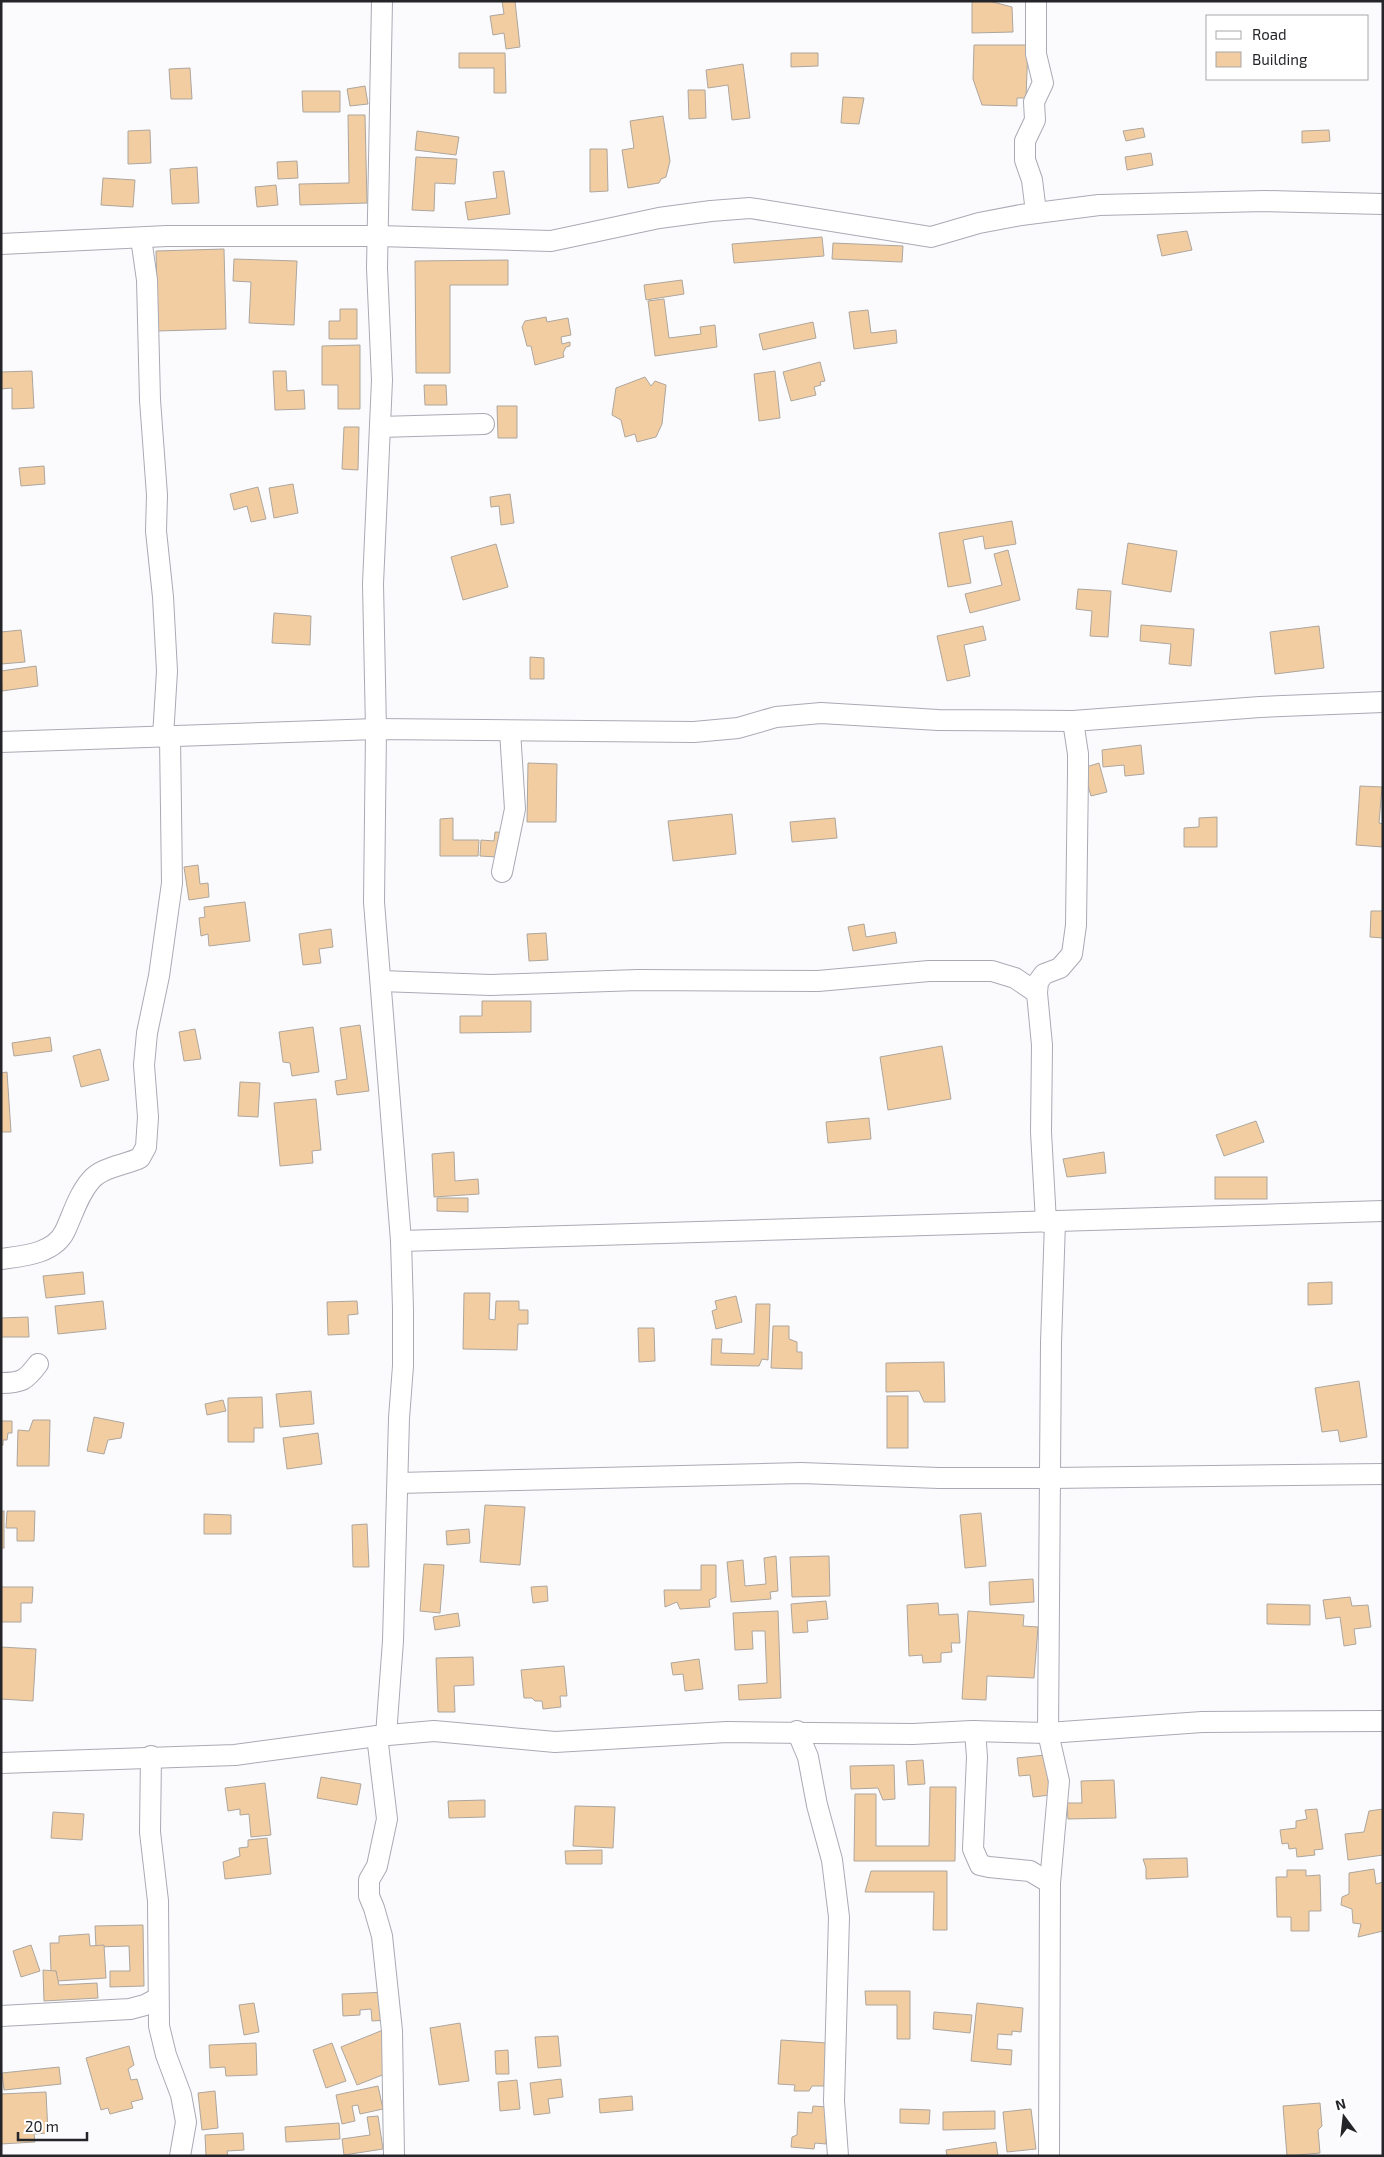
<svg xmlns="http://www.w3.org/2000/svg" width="1384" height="2157" font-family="'Exo 2',sans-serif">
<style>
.building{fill:#f3cda2;stroke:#ada69d}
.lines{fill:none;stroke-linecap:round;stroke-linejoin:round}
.minor-casing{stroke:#a9aab4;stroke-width:22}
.minor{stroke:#fff;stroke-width:20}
</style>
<rect width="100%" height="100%" fill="#fbfbfe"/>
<g class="building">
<polygon points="502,1 515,1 520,47 506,49 504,33 493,35 490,16 504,14"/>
<polygon points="972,1 989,1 1012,7 1013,32 972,33"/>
<polygon points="974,45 1028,45 1026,98 1017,98 1017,106 982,105 973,79"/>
<polygon points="459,53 505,53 506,93 494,93 494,68 459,68"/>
<polygon points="791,53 818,53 818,66 791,67"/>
<polygon points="743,64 750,118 732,120 728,85 708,88 706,70"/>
<polygon points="190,68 192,99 171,99 169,69"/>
<polygon points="365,86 368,104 350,106 347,89"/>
<polygon points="688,90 705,90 706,118 689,119"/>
<polygon points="302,91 340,91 340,112 303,112"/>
<polygon points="843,97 864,98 859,124 841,123"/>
<polygon points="348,115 365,115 367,203 300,205 299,184 349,183"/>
<polygon points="663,116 670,161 666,177 661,179 659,183 628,188 622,150 634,148 630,121"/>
<polygon points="1143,128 1145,137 1126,141 1123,131"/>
<polygon points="150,130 151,163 128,164 128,131"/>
<polygon points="1329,130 1330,141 1302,143 1302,131"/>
<polygon points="417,131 459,137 456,155 415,150"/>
<polygon points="590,149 607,149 608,191 590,192"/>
<polygon points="1151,153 1153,165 1127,170 1125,157"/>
<polygon points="416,157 457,159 455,184 435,183 434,211 412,210"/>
<polygon points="297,161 298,178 278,179 277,162"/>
<polygon points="197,167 199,203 172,204 170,169"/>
<polygon points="504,171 510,214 468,220 465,202 497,198 493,172"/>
<polygon points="103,178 135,180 133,207 101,205"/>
<polygon points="276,185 278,205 257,207 255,187"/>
<polygon points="1187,231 1192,250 1162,256 1157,235"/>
<polygon points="822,237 824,256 734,263 732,244"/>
<polygon points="833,243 903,246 902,262 832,259"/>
<polygon points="224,249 226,329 158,331 156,251"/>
<polygon points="234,259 297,261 294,325 249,323 251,282 233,281"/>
<polygon points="508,260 508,285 450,285 450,373 416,373 415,261"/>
<polygon points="682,280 684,294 646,300 644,285"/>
<polygon points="664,299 669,338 701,334 700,327 715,325 717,347 655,356 648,301"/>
<polygon points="340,309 357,309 357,339 329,339 329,321 340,321"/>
<polygon points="868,310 871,333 896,330 897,343 854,349 849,312"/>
<polygon points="546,317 547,322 568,318 571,335 561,337 562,344 570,342 570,346 566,347 563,353 564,357 535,365 531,346 527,346 522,327 525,321"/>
<polygon points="813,322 816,338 763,350 759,334"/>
<polygon points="360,345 360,409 338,409 338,385 322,385 322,346"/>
<polygon points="820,362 825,381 820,382 821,385 814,387 816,395 791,401 783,372"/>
<polygon points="32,371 34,408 12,409 12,388 1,389 1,372"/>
<polygon points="273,371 286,371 287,391 304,390 305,409 275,410"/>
<polygon points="775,371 780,418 759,421 754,374"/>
<polygon points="645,377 651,386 655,381 666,385 662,424 656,437 637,442 635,434 625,437 621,420 612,415 616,388"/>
<polygon points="424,385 446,385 447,405 425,405"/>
<polygon points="497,406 517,406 517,438 498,438"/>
<polygon points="344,427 359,427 358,470 342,469"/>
<polygon points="44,466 45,484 21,486 19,468"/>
<polygon points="293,484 298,513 274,518 269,488"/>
<polygon points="258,487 266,519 251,522 247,506 234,510 230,494"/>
<polygon points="510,494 514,523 501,525 499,506 491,507 490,497"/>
<polygon points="1012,521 1016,544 985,549 983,536 963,540 971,583 948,587 939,533"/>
<polygon points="1128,543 1177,551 1171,592 1122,584"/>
<polygon points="496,544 508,587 463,600 451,557"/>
<polygon points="1008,550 1020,600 970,613 965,594 1002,585 994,554"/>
<polygon points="1078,589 1111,591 1108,637 1090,636 1092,611 1076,609"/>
<polygon points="274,613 311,616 310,645 272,643"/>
<polygon points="1141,625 1194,629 1191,666 1169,664 1171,644 1140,641"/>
<polygon points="983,626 986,640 964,645 970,676 947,681 937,636"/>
<polygon points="1319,626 1324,668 1275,674 1270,632"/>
<polygon points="21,630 25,662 1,664 1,632"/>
<polygon points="530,657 544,658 544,679 530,679"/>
<polygon points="36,666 38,686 2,691 1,671"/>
<polygon points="1141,745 1144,774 1125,776 1124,765 1103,767 1102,750"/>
<polygon points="528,763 557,764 556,822 527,822"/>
<polygon points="1099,763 1107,792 1091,796 1083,768"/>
<polygon points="1360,786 1382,787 1379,823 1383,824 1383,847 1356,845"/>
<polygon points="732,814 736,854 673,861 668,821"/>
<polygon points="1217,817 1217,847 1184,847 1184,828 1199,827 1199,818"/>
<polygon points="453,818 453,840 479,840 478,856 440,856 440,819"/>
<polygon points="835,818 837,838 792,842 790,822"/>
<polygon points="495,832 517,833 515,858 480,856 481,840 494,841"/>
<polygon points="198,865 200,884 208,883 209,897 189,900 184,867"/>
<polygon points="245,902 250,941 209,946 208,934 201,936 199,918 205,917 204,907"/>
<polygon points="1371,911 1383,911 1383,938 1370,937"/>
<polygon points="864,924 866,937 895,932 897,943 853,951 848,927"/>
<polygon points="331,929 333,947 319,949 321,963 303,965 299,934"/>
<polygon points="546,933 548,960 529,961 527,934"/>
<polygon points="482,1001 531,1001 531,1032 460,1033 460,1016 482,1016"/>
<polygon points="360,1025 369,1091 337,1095 335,1081 347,1079 340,1028"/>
<polygon points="313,1027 319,1072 292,1076 290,1063 283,1062 279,1032"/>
<polygon points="195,1029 201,1059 184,1061 179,1032"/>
<polygon points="50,1037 52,1051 14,1056 12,1043"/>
<polygon points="942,1046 951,1099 888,1110 880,1057"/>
<polygon points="100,1049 109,1080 81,1087 73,1056"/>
<polygon points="7,1072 11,1132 1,1132 1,1073"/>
<polygon points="240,1082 260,1083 258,1117 238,1116"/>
<polygon points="316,1099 321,1150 312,1151 313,1163 280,1166 274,1103"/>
<polygon points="869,1118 871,1139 828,1143 826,1122"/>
<polygon points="1256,1121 1264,1142 1224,1156 1216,1135"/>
<polygon points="454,1152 455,1181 478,1179 479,1194 434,1197 432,1154"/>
<polygon points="1104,1152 1106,1173 1067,1177 1063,1159"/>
<rect x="1215" y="1177" width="52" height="22"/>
<polygon points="437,1198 468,1198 468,1212 437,1211"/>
<polygon points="83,1272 85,1294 46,1298 43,1276"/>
<polygon points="1332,1282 1332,1304 1308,1305 1308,1283"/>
<polygon points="464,1293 490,1293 489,1319 495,1320 496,1301 519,1301 519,1310 528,1310 528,1324 518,1324 517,1350 463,1349"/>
<polygon points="736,1296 742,1322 716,1329 712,1311 717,1309 715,1301"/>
<polygon points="103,1301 106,1329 58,1334 55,1306"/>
<polygon points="357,1301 358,1314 348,1315 349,1334 328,1335 327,1302"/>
<polygon points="756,1304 770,1304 768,1360 762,1359 759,1366 711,1365 712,1339 722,1339 721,1353 754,1354"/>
<polygon points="28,1317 29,1337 1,1337 1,1318"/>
<polygon points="773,1326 789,1326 789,1339 797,1342 797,1352 802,1352 802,1369 771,1368"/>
<polygon points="638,1328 654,1328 655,1361 639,1362"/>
<polygon points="944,1362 945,1402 924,1402 919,1391 886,1392 886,1363"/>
<polygon points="1359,1381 1367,1437 1340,1442 1338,1430 1322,1432 1315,1388"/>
<polygon points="311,1391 314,1424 280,1427 276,1394"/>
<rect x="887" y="1396" width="21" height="52"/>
<polygon points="262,1397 263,1428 254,1428 254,1442 228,1442 228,1398"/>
<polygon points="223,1400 226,1411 207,1415 205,1404"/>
<polygon points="94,1417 124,1423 121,1438 108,1440 104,1454 87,1451"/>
<polygon points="33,1420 50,1420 49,1466 17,1466 18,1430 29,1431"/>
<polygon points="1,1421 12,1421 12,1433 8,1433 7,1440 3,1440 3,1445 1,1446"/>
<polygon points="318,1433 322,1464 287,1469 283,1438"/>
<polygon points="485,1505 525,1507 520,1565 480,1562"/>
<rect x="1" y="1511" width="3" height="37"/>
<polygon points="7,1511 35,1511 34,1541 17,1541 17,1528 6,1528"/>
<polygon points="981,1513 986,1566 965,1568 960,1515"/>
<polygon points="204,1514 231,1515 231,1534 204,1534"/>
<polygon points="367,1524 369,1567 353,1567 352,1525"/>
<polygon points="469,1529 470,1543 447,1545 446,1531"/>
<polygon points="776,1556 778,1591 770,1592 771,1599 731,1602 727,1562 743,1560 745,1586 766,1584 764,1558"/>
<polygon points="829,1556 830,1596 792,1597 790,1557"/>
<polygon points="424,1564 444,1565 440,1613 420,1611"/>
<polygon points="701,1565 716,1565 716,1597 709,1600 710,1607 680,1609 677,1602 665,1607 664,1590 701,1590"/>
<polygon points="1033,1579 1034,1602 990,1605 989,1582"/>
<polygon points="547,1586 548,1601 533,1603 531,1587"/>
<polygon points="1,1587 33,1587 32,1603 21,1603 21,1622 1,1622"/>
<polygon points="1350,1597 1352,1606 1368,1605 1371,1627 1354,1629 1356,1644 1344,1646 1340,1617 1326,1619 1323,1600"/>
<polygon points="826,1601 828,1619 807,1621 808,1632 793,1633 791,1604"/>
<polygon points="938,1603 939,1615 958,1614 960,1643 951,1643 952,1652 941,1653 941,1662 923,1663 922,1655 909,1656 907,1605"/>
<polygon points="1267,1604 1310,1605 1310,1625 1267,1624"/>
<polygon points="778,1611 781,1698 739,1700 738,1685 767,1683 765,1631 752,1631 753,1649 735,1650 733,1613"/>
<polygon points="968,1611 1024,1615 1023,1626 1038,1627 1034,1678 987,1676 986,1700 962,1699"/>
<polygon points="458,1613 460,1626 435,1630 433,1617"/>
<polygon points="1,1647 36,1649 33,1701 1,1699"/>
<polygon points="473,1657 474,1685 454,1686 455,1712 438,1712 436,1658"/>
<polygon points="699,1659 703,1689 685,1691 683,1674 673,1675 671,1663"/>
<polygon points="564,1666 567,1696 560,1696 561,1707 543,1709 542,1701 535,1701 532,1698 524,1698 521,1670"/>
<polygon points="1045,1755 1050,1795 1033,1797 1030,1775 1019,1776 1017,1758"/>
<polygon points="923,1760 925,1784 908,1785 906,1761"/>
<polygon points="894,1765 895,1799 883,1800 878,1788 851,1789 850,1766"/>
<polygon points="321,1777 361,1784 357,1805 317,1798"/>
<polygon points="1114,1780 1116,1818 1068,1819 1067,1803 1082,1803 1081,1781"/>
<polygon points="265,1783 271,1835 251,1837 249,1814 240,1815 240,1809 228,1811 225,1788"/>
<polygon points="930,1787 956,1787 955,1861 854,1861 855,1794 876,1794 876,1846 929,1846"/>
<polygon points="485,1800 485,1817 449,1818 448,1801"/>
<polygon points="575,1806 615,1807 613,1848 573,1846"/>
<polygon points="1317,1809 1323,1849 1314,1850 1315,1855 1297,1857 1296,1848 1289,1849 1288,1843 1282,1844 1280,1830 1296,1828 1296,1821 1307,1819 1305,1810"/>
<polygon points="1383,1809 1383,1855 1348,1860 1345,1834 1364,1832 1369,1811"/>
<polygon points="53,1812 84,1814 82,1840 51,1838"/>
<polygon points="267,1838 271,1874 225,1879 223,1862 240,1856 239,1848 248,1847 248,1840"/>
<polygon points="602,1850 602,1864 566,1864 565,1851"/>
<polygon points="1187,1858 1188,1877 1146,1879 1146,1868 1143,1859"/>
<polygon points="1374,1869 1376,1884 1383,1882 1383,1931 1358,1937 1361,1924 1353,1923 1352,1909 1341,1905 1342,1897 1349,1894 1349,1873"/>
<polygon points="1287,1870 1306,1870 1306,1876 1320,1875 1321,1911 1309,1911 1309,1931 1291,1931 1291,1917 1277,1917 1276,1877 1287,1877"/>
<polygon points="871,1871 947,1871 947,1930 933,1930 934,1892 865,1892"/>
<polygon points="143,1925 144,1986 110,1987 110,1971 130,1971 129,1946 96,1947 95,1926"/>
<polygon points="89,1934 90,1946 104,1945 106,1978 57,1981 56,1971 51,1972 50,1943 59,1943 59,1936"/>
<polygon points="31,1945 40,1971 21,1977 13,1951"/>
<polygon points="43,1970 56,1971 59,1985 97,1983 98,1998 44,2001"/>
<polygon points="865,1991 910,1991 910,2039 897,2039 897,2005 866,2005"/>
<polygon points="388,1992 389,2020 372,2021 371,2009 360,2010 360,2015 343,2016 342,1994"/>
<polygon points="254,2003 259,2032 244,2035 239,2005"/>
<polygon points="977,2003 1023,2008 1021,2032 1012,2031 1012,2035 998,2034 997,2049 1012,2050 1011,2065 971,2061"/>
<polygon points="934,2012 972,2015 970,2033 933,2029"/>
<polygon points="460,2023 469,2081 439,2085 430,2028"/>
<polygon points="383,2030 390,2072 357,2085 341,2047"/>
<polygon points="558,2036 561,2066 538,2068 535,2037"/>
<polygon points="781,2040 827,2043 824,2086 812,2086 809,2091 794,2091 795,2085 778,2084"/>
<polygon points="256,2043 257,2075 226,2076 225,2067 210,2068 209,2045"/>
<polygon points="332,2043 346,2081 326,2088 313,2050"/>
<polygon points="129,2046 134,2065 128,2069 131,2080 137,2079 143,2099 131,2102 133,2108 110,2114 108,2108 101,2110 86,2058"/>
<polygon points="508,2050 509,2074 496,2074 495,2051"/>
<polygon points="59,2067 61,2084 4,2090 2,2073"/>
<polygon points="561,2079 563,2097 548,2099 550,2113 534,2115 530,2083"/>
<polygon points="517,2080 520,2109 500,2111 498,2082"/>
<polygon points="378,2086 383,2109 360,2114 358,2105 352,2106 355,2121 342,2124 336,2095"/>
<polygon points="215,2091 218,2128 202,2130 198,2093"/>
<polygon points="46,2092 48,2133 34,2134 35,2142 1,2144 1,2094"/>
<polygon points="632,2096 633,2110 600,2113 599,2099"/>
<polygon points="1320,2103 1322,2126 1318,2130 1320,2153 1287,2156 1283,2106"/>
<polygon points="813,2106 828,2107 826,2144 815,2143 814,2149 791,2147 792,2137 797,2135 798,2112 812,2113"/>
<polygon points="900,2109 930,2110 929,2124 900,2123"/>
<polygon points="1031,2109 1036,2149 1007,2152 1003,2112"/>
<polygon points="995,2111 995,2129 943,2130 943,2112"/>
<polygon points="378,2116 383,2149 344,2155 342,2139 370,2135 367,2117"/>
<polygon points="339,2123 340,2139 286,2142 285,2127"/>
<polygon points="243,2133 244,2150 227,2151 228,2156 206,2156 205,2135"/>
<polygon points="996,2142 998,2156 947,2156 946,2150"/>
</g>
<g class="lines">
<defs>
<g id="minor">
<polyline points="382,1 377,268 382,380 373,584 376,729 374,902 401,1241 403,1309 403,1366 399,1418 393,1641 386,1735"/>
<polyline points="1036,1 1036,54 1043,83 1034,102 1035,120 1025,141 1025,160 1032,180 1036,212"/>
<polyline points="141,238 147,280 150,400 157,495 156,531 163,597 167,671 163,737"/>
<polyline points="1,244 167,236 378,236 551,241 659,218 711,211 750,208 931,237 979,223 1021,215 1099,205 1265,201 1383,204"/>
<polyline points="380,427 484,424"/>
<polyline points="1,742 376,729 694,732 738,728 776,717 821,713 938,720 1073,721 1260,707 1383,702"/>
<polyline points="502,872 515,809 510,731"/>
<polyline points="381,981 491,985 638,980 818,981 929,971 992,971 1015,978 1037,993"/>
<polyline points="1046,1222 1041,1132 1042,1045 1037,993 1038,982 1044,974 1060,968 1072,954 1076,925 1078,772 1078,754 1073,721"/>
<polyline points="401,1241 1383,1211"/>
<path d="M1,1259C23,1256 54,1254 65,1231C73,1214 78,1195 91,1180C102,1167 125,1165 140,1158L146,1147L148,1117L144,1065L147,1033L159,976L172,883L170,737"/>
<path d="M1,1383C22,1383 26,1380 38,1364"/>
<polyline points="398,1483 801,1473 939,1478 1051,1478 1383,1474"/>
<polyline points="797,1731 808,1757 817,1805 832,1860 839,1917 834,2101 838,2156"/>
<polyline points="975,1731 977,1757 973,1849 980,1865 989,1867 1030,1871 1050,1883"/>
<polyline points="377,1736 387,1819 377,1866 369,1880 369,1896 374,1908 382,1936 392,2031 394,2156"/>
<polyline points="151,1756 150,1832 158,1901 159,2026 166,2055 181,2095 186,2122 180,2156"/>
<polyline points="1,1763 235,1755 377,1736 434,1731 555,1742 727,1732 913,1734 972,1731 1048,1733 1202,1722 1383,1721"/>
<polyline points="1,2016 130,2009 145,2005 158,1998"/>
<polyline points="1049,2156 1050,1883 1059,1781 1048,1733 1051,1343 1055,1222"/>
</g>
</defs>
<use href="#minor" class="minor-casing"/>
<use href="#minor" class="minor"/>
</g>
<rect width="1384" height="2157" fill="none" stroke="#242529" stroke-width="5"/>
<rect x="1206" y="15" width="162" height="65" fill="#ffffff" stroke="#a7a8a9"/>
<rect x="1216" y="31" width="25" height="8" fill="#ffffff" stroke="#a7a8a9"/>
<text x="1252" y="40" font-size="15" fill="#242529">Road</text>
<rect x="1216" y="52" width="25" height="15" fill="#f3cda2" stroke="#a7a8a9"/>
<text x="1252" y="65" font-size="15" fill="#242529">Building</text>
<g transform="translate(1344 2117) rotate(345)" stroke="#ffffff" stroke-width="4" paint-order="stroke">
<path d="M0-4L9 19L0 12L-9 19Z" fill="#242529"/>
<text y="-8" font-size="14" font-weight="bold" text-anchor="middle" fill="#242529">N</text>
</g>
<path d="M18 2132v8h69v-8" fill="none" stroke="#242529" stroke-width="2.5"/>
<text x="25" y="2132" font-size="15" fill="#242529" stroke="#ffffff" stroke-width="4" paint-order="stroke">20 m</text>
</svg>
